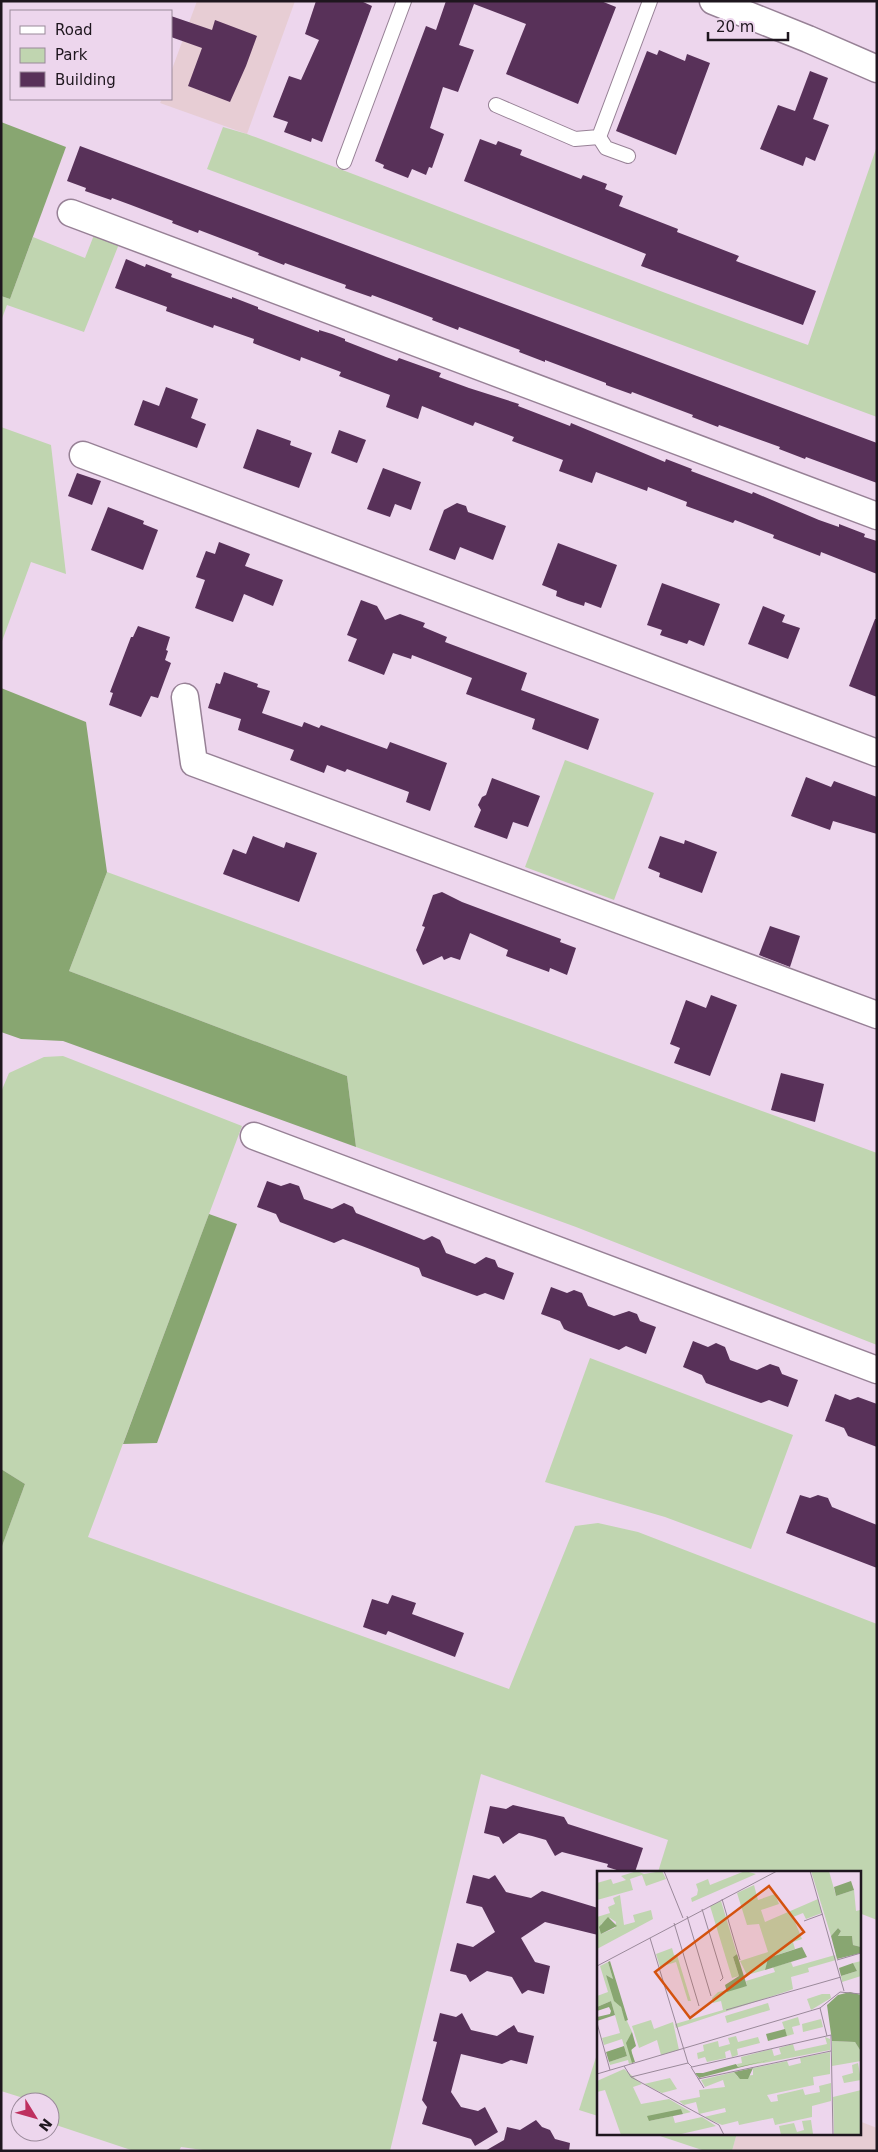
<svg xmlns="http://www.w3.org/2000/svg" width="878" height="2152" font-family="'DejaVu Sans',sans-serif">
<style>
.commercial{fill:#e7cdd4}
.green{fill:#c0d5b0}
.forest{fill:#88a671}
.building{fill:#583159}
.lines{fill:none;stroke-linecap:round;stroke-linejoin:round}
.service-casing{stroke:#978196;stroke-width:16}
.minor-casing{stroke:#978196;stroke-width:29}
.service{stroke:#fff;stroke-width:14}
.minor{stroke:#fff;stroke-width:26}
.inset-road{fill:none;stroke:#9a899a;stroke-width:1}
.view{fill:#d4520e;fill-opacity:0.15;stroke:#d4520e;stroke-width:2.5}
.inset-edge{fill:none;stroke:#1e161e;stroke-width:2.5}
</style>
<rect width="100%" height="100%" fill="#edd6ed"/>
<g class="commercial">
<polygon points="197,1 295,1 247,134 160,103 162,99 171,99 171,72"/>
<polygon points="859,2121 877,2128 877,2151 732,2151 737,2133 859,2133"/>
</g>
<g class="green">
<path d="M223,127L247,134C434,204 620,278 808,345L877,146V417L207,169Z"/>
<polygon points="94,235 119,244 84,332 7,305 1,321 1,296 10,299 33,237 85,258"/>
<polygon points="1,427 51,445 66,574 31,562 1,644"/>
<polygon points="565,760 654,793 614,900 525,867"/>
<polygon points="107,872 877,1153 877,1345 576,1227 356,1147 347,1076 69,971"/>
<polygon points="63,1056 242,1126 88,1537 509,1689 575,1526 598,1523 638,1532 877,1624 877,1920 859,1913 859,1872 658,1872 668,1840 481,1774 390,2151 210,2151 181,2147 179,2151 134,2151 50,2123 53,2108 50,2107 50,2102 36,2102 1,2091 1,1549 25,1484 1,1469 1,1092 9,1073 44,1057"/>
<polygon points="590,1358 793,1435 751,1549 665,1517 545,1482"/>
<polygon points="598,2051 598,2116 579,2110"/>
<polygon points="651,2133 737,2133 732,2151 705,2151"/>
</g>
<g class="forest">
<polygon points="1,122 66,147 10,299 1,296"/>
<polygon points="1,688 86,722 107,872 69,971 347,1076 356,1147 63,1041 21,1039 1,1032"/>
<polygon points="209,1214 237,1224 157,1443 123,1444"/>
<polygon points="1,1469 25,1484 1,1549"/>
</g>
<g class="building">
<polygon points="316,1 361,1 372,6 322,142 312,138 311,142 284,132 288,122 273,117 289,76 301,80 319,40 305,34"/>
<polygon points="446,1 601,1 616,7 578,104 506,74 526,24 474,4 459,45 474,50 469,63 458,92 443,87 430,128 444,134 432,168 429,167 426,175 412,169 408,178 383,168 384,165 375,161 426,26 436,30"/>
<polygon points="171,16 212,30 215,20 257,36 246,66 230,102 188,86 202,48 171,37"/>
<polygon points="659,50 685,61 687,54 710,63 676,155 616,131 647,51 657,55"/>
<polygon points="810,71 828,78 813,119 829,125 815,161 806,157 803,166 760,149 778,105 795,111"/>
<polygon points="480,139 496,145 498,141 522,150 520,155 581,179 583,175 607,184 605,189 623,196 619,206 678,229 677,232 739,256 736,261 816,291 803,325 641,266 646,254 464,181"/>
<polygon points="80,146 877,443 877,483 806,457 805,459 779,449 780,447 719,425 718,427 692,417 693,415 632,392 631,394 606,385 606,383 545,360 545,362 519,352 520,350 459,327 458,330 432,320 433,318 399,305 372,295 371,297 345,288 346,285 285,263 284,265 258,255 259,253 199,230 198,233 172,223 173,221 131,205 112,198 111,200 85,191 86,188 67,181"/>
<polygon points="126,259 145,267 146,264 172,274 171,277 232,299 232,297 258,307 258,309 319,332 319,330 332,334 345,339 345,341 386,357 397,361 399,358 441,373 439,377 469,388 519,404 518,406 570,426 571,423 665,462 666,459 692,469 691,471 752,494 753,492 819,520 839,527 839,524 865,534 864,537 877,541 877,574 821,552 820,556 773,538 774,535 735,520 733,523 686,506 687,502 648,487 647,491 596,472 592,483 559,471 563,460 512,441 514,437 475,422 473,426 422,406 418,419 386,407 390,395 339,376 341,372 301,357 300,361 253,343 254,339 214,325 213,328 166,311 167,307 115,288"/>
<polygon points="166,387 198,399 191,418 206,424 197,448 134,425 143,400 159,406"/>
<polygon points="257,429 291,441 290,445 312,453 299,488 243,468"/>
<polygon points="339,430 366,440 357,463 331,453"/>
<polygon points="383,468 421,482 411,510 395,504 390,517 367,509"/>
<polygon points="77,473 101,481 92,505 68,496"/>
<polygon points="457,503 466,506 468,512 506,526 493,560 460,547 455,560 429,550 444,510"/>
<polygon points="108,507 144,521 143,524 158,530 143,570 91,550"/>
<polygon points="219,542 250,554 245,566 283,580 273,606 244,594 233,622 195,608 205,580 196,577 206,551 215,554"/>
<polygon points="558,543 617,565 601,608 585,602 584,606 569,601 556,596 557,591 542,585"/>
<polygon points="662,583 720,604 704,646 689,640 687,644 660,635 662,630 647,625"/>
<polygon points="361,600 377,606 385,620 400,614 425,623 423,627 447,637 445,642 527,673 521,690 599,719 588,750 532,729 535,719 466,694 472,678 412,655 411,659 393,653 384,675 348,661 357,639 347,635"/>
<polygon points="763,606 785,615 782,622 800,628 788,659 748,644"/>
<polygon points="875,619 877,619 877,697 849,686"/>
<polygon points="138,626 170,637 166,650 168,651 165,660 171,663 158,698 151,696 141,717 109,705 113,693 110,692 131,637 133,637"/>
<polygon points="224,672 258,684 257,687 270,691 262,713 302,727 304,722 319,728 321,725 387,749 390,742 447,763 430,811 406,802 409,792 347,769 345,772 327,765 324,773 290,760 294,750 238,730 241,719 208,708 216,683 220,684"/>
<polygon points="806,777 831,787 834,781 877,797 877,834 833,821 830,830 791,816"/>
<polygon points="492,778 540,796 528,827 513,822 507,839 474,827 481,810 478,805 482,797 486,795"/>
<polygon points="253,836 284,848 286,842 317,853 299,902 223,874 233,849 246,854"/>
<polygon points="660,836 684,844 685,840 717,852 702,893 659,877 660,873 648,868"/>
<polygon points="442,892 462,902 561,939 560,942 576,948 567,975 550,968 549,972 506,956 508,950 470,933 460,960 451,957 444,960 442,956 423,965 416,950 425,927 422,926 433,895"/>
<polygon points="770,926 800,936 790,967 759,955"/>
<polygon points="711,995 737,1005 710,1076 674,1063 680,1048 670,1044 686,1000 706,1008"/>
<polygon points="781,1073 824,1084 815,1122 771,1110"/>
<polygon points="267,1181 281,1186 290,1183 299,1186 304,1199 332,1209 344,1203 353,1207 356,1213 409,1234 424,1240 432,1236 440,1240 446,1253 475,1264 486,1257 495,1260 498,1267 514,1273 504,1300 485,1293 477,1296 422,1276 419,1268 362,1246 343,1239 334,1243 280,1222 276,1214 257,1207"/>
<polygon points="551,1287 567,1293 574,1290 582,1293 588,1306 614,1316 629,1311 637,1314 640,1321 656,1327 646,1354 626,1346 619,1350 568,1331 564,1329 560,1321 541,1314"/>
<polygon points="693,1341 708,1347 716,1343 725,1347 730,1360 757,1370 770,1364 779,1367 782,1374 798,1380 788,1407 769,1400 761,1403 733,1393 706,1383 702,1375 683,1367"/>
<polygon points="835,1394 850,1400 858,1397 877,1404 877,1447 848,1436 844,1428 825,1421"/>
<polygon points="800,1495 810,1498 818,1495 828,1498 832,1507 877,1525 877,1568 786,1533"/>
<polygon points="392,1595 416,1603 412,1614 464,1633 455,1657 388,1631 386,1635 363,1627 372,1599 388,1604"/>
<polygon points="513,1805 564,1817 568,1824 643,1848 635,1872 623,1872 607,1867 608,1864 562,1852 555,1856 546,1840 532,1836 519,1833 503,1844 499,1837 484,1833 490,1806 506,1809"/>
<polygon points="473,1875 489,1879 495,1875 506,1892 518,1895 531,1898 542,1891 598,1908 598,1935 545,1922 521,1938 535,1962 550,1966 544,1994 528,1990 522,1994 512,1977 487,1971 470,1982 466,1975 450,1971 457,1943 473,1947 495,1932 482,1907 466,1903"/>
<polygon points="440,2013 456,2017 462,2013 471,2030 497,2036 514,2025 518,2032 534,2036 527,2064 511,2060 502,2064 461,2054 451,2092 461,2107 478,2111 485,2107 498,2132 475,2146 471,2139 422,2124 427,2107 422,2100 437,2042 433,2041"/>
<polygon points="536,2120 542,2127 550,2130 555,2139 570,2143 569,2151 485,2151 504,2140 507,2127 520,2130"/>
</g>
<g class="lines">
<defs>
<g id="service">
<polyline points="496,105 575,139 599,137 650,1"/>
<polyline points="599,137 606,148 628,156"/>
<polyline points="344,162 404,1"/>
</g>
<g id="minor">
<polyline points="713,1 808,39 877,69"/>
<polyline points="71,213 877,516"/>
<polyline points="83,455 877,753"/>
<polyline points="185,697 194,763 877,1015"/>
<polyline points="254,1136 877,1370"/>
</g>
</defs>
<use href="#service" class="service-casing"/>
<use href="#minor" class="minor-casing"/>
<use href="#service" class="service"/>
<use href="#minor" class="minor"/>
</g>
<g transform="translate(597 1871)">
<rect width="264" height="264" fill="#edd6ed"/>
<path d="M40,0L47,3L65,0L69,8L49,15L45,4L33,8L36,19L0,29V12L14,8L16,13L29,9L24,5ZM148,0L159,3L95,31L94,27L100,24L101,19L99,13L111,8L113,14ZM214,0H232L239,25L257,19L259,40L263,39L264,43V76L256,74L255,65H241L244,60L241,57L234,65ZM157,14L161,29L178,23L182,33L164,39L168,51L221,28L225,42L209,48L206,42L196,46L205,68L196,71L198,78L171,87L168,99L150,104L143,90L171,81L162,53L150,54L140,22ZM23,24L27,54L38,51L36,44L54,39L56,48L0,78V46L13,42L11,36L18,33L16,27ZM13,47L19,51L18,57L4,63V53ZM124,30L140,83L136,86L142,105L135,107L113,35ZM75,77L77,84H80L94,130H91L79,91L63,96L59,83ZM238,84L239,89L211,97L212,101L194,106L196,118L191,120L79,157L78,153L126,139L124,130L116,132L115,127L121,121L150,115L149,110L178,101L176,96L194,91L196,96ZM264,90V105L245,111L244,105L260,100L256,92ZM11,91L16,108L9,104L35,161V192L32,193L31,189L13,194L12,191L30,185L25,168L7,174L5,167L23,162L14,130L0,136V125L11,121L3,95ZM225,123H233L234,127L214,139L210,128ZM171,132L173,139L130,152L128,145ZM201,146L203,154L195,156L197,163L190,165L185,151ZM224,148L226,156L206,161L205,153ZM54,149L57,158L76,151L82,179L64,184L60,169L42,177L35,155ZM139,165L141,171L161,166L163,172L140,178L141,184L135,186L133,179L128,181L129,187L110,191L108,186L101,188L100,182L107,180L106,174L121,170L122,176L133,173L131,167ZM228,166L233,168V179L172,191L141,196L140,193L145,192L144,186L175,178L177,185L184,183L182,177L196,173L198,180L230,173ZM264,166V190L235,195V170L258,171L263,179ZM233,181V203L216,206L217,214L170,224L174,231L181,230L180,224L206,218L208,224L223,221L222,215L234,212V230L215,235V246L178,254L176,247L142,254L141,250L125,254L107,246L129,241L128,237L102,243L99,231L87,234L82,230L103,226L102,219L128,216L126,209L108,216L104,209L137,201L141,206L156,204V197L190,190L192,195L204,192L203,187ZM261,192L264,209L247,212L245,205L256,202L255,194ZM27,198L45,213L36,216L44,233L72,228L94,241L86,243L84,238L52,250L76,245L78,252L105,246L119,255L80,264H24L8,219L0,221V210ZM73,207L80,218L65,222L47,213ZM264,219V264H237L236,226ZM214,249L216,263L184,264L182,255L197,252L200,261L207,259L205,250Z" fill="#c0d5b0" fill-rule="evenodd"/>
<path d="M254,10L257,19L239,25L237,16ZM11,46L20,55L4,63L2,56ZM241,57L244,60L241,65H255L256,74L264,76V82L240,88L234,65ZM205,76L210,86L168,99L171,87ZM140,83L150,115L130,121L128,114L142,105L136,86ZM13,90L31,149L28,150L24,136L17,130L9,104L16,108L11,91ZM256,92L260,100L244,105L242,97ZM253,121L264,124L263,179L258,171L235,170L230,134L241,124ZM14,130L18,144L0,150V146L13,143L14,140L12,136L0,140V136ZM188,158L190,165L171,170L169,163ZM35,161L39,175L34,179L38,191L35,192L29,172ZM27,175L30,185L12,191L9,181ZM172,189L102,207L98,202H106L139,193L141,196ZM156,197L151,208H143L137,201ZM84,238L86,243L52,250L50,245Z" fill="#88a671"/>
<path class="inset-road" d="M67,0L86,47M213,0L247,120M125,28L143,89M105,38L126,107L123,110M90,45L114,125M207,50L226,43M77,52L102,135M53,67L91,192M240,89L264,82M0,95L180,0M223,137L230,165M129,139L244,106M0,152L13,199M27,195L34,206L122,254L127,264M94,196L107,217M0,203L223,137L243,121L264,123M34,206L91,192L95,196L234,164L236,264M101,208L234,180"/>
<path class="view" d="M172,15L207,61L93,147L58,101Z"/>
<rect width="264" height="264" class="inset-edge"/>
</g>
<rect width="878" height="2152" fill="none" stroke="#1e161e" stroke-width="5"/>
<rect x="10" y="10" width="162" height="90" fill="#edd6ed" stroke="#9a899a"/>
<rect x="20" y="26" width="25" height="8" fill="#ffffff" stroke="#9a899a"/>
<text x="55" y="35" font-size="15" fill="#1e161e">Road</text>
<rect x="20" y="48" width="25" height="15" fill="#c0d5b0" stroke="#9a899a"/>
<text x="55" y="60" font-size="15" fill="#1e161e">Park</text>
<rect x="20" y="72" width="25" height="15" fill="#583159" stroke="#9a899a"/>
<text x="55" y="85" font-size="15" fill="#1e161e">Building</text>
<g transform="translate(35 2117) rotate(127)"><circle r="24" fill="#edd6ed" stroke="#9a899a"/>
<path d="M0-4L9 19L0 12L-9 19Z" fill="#be305f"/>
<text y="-8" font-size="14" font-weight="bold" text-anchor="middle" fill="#1e161e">N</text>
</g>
<path d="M708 32v8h80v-8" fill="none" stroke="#1e161e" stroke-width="2.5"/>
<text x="716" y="32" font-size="15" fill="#1e161e" stroke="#edd6ed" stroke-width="4" paint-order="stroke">20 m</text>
</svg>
